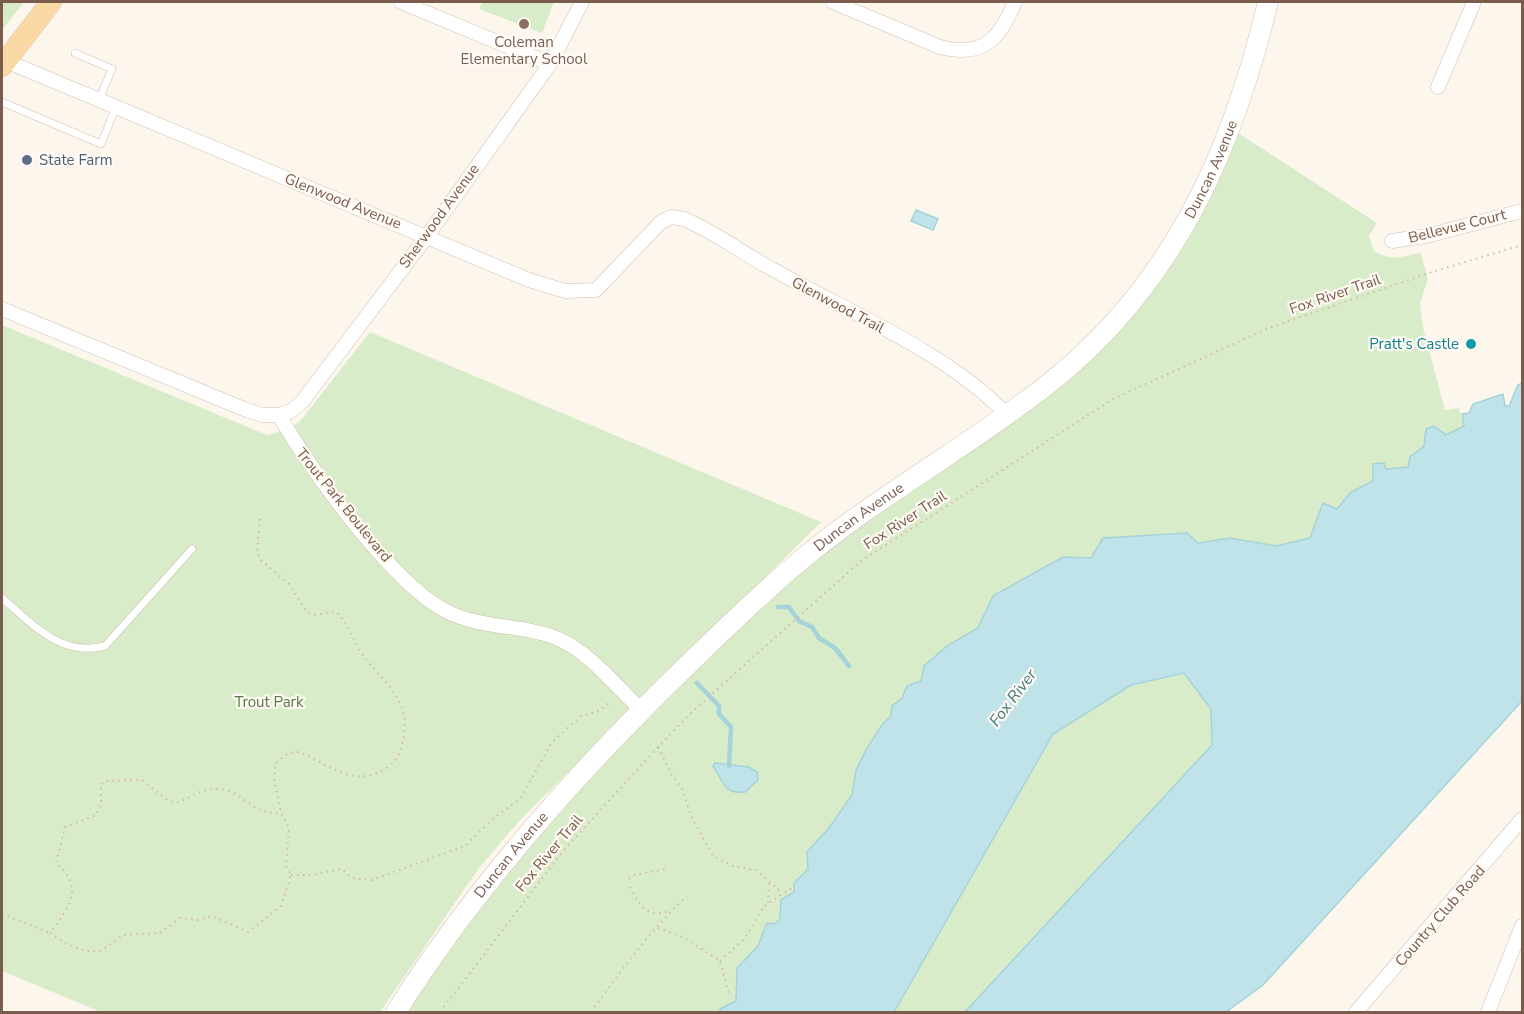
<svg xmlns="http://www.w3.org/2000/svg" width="1524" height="1014" font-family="'Nunito Sans',sans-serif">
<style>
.green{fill:#d8ecc9}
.water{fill:#bfe3e8;stroke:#a5d3da;stroke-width:1.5}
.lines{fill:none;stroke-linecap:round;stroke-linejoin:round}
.stream{stroke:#a5d3da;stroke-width:4.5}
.lane-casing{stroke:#d1beb0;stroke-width:8}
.street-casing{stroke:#d1beb0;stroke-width:15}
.secondary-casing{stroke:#d6c0b0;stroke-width:21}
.primary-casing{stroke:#dad1cd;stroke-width:22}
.path{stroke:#d9b8a5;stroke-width:2;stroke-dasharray:1.5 4.5;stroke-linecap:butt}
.lane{stroke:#fff;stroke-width:7}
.street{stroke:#fff;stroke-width:14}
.secondary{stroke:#fff;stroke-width:20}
.primary{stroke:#fbd9a5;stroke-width:21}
.education-dot{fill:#8d6e63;stroke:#fffaf3;stroke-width:2}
.service-dot{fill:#5c6f8a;stroke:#fffaf3;stroke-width:2}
.culture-dot{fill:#0f9aa8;stroke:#fffaf3;stroke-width:2}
.labels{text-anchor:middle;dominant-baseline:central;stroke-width:4.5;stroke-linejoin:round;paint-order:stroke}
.education-label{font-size:15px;fill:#785e54;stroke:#fffaf3}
.service-label{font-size:15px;fill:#4e5e75;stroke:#fffaf3;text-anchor:start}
.street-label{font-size:15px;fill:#7a5c4d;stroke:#fffaf3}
.culture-label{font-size:15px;fill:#0d838f;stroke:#fffaf3;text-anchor:end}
.park-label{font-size:15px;fill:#537a41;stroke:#fffaf3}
.water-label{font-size:16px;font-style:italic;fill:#437c86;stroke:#fffaf3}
</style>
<rect width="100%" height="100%" fill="#fdf6ec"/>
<g class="green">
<polygon points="2,2 24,2 2,30"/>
<polygon points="482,2 554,2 542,33 479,9"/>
<path d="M1238,133L1377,223L1369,236L1374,251C1390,261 1402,258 1420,252L1428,278L1420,304L1423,328L1445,410L1459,408L1464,426C1445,437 1413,444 1408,467L1386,469L1373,481L1351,492L1337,509L1314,527L1310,538L1276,546L1230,538L1091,558L1063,557L993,596L978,629L947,646L924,666L921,681L892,706L891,716L882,725L867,748L856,770L852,795L829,828L807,852L809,868L794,883V892L780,906C784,917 778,924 767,924L758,945L737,968L736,1001L720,1009V1012H406L443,957L549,822L634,729L774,594L894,498L1079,366Z"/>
<polygon points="2,325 267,435 290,429 301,420 370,332 821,522 521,819 479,868 380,1012 101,1012 2,971"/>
<polygon points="1184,673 1211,709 1212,745 965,1012 894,1012 1054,734 1131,685"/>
</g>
<g class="water">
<polygon points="916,210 938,219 933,230 911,221"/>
<polygon points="1522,383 1522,701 1263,985 1226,1012 965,1012 1212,745 1211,709 1184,673 1131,685 1053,734 894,1012 720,1012 720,1009 736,1001 737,968 758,946 767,923 774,924 780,919 781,900 794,892 794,883 808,869 807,852 829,828 852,795 856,770 867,748 882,725 891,716 892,706 902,698 907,686 921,681 924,666 947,646 978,628 993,596 1063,557 1091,558 1103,538 1187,533 1198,543 1230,538 1276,546 1310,538 1323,503 1337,509 1351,492 1373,481 1373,464 1384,463 1386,469 1408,467 1410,457 1424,446 1426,429 1434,426 1446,435 1464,426 1462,414 1469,413 1473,404 1503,394 1505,406 1509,406 1518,385"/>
<path d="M715,763L749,767L757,772L758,780L745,792C722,794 724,781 713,766Z"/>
</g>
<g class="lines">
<g class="stream">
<polyline points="778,607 789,607 799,621 812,627 819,638 835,648 849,666"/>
<polyline points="697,683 719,706 719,714 731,727 729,766"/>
</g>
<defs>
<g id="lane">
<polyline points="75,53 112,69 99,100"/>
<polyline points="2,102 101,144 116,107"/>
<path d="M2,598C33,625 61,657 105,646L192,549"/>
</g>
<g id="street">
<polyline points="401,2 550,64"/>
<path d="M833,2L940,47C984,58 999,39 1015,2"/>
<path d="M6,61L529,280L565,291L596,290L661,222L671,217L684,219C715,232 742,253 772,269C846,311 947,352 1006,414"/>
<polyline points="1438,87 1474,2"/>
<polyline points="1392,241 1426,236 1522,211"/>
<path d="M2,309L244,409L262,415H279C308,467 395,587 448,612C483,629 519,624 554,637C588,650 615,685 641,710"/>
<polyline points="279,415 291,411 302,402 427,236 550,64 582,2"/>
<polyline points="1356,1012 1522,819"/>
<polyline points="1488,1012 1522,926"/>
</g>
<g id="secondary">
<path id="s1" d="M396,1012C479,880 587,761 700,653C733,621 766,589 801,560C879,495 968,447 1047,385C1172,287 1232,153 1268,2"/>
</g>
<polyline id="primary" points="2,66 51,2"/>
</defs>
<use href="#lane" class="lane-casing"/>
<use href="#street" class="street-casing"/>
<use href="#secondary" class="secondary-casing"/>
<use href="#primary" class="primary-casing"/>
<g class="path">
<path d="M260,519L257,552L261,560L289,584L307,612L313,615L336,612C349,623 352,640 362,654C382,681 410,698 404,736C402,748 399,759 388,767C361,786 338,772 312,758C307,756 302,752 295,752C287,752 282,758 276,763L274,778L281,813L289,828L286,866L291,875L281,906L248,932L212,916L198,920L180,918L160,933L123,935L101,951H85L67,944L50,933C68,908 86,888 56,863L65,827L96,815L101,804V785L104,781L142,780L166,799L175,803C190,799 199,789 216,789C245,789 249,816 281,813"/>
<polyline points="658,747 672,775 682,788 691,816 713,856 733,866 756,870 782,893"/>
<polyline points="291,875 312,875 342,869 352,878 372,880 465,846 494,818 521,798 552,742 581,716 597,712 612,701"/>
<polyline points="629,879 634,875 666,869"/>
<path d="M630,887C639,905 647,919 669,911"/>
<polyline points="768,903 769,882"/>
<polyline points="2,914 50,933"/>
<polyline points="658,928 683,937 720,961 730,997"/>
<polyline points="720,961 745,938 764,906 795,886"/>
<polyline points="440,1012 564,850 658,747 693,711 861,561 1113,399 1266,329 1432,272 1522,245"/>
<path d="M591,1012C620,972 650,930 687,896"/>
</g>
<use href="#lane" class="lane"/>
<use href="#street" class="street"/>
<use href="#secondary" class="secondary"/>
<use href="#primary" class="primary"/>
</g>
<circle class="education-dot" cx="524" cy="24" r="6"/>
<circle class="service-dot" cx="27" cy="160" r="6"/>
<circle class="culture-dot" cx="1471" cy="344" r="6"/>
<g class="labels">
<g class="education-label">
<text x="524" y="42">Coleman<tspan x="524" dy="17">Elementary School</tspan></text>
</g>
<g class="service-label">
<text x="39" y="160">State Farm</text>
</g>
<g class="street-label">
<text stroke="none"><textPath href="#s1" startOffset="1185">Duncan Avenue</textPath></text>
<text transform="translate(343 201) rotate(22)">Glenwood Avenue</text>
<text transform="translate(439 216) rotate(-54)">Sherwood Avenue</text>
<text transform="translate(1457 226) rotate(-14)">Bellevue Court</text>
<text transform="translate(1335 294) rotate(-19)">Fox River Trail</text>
<text transform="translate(838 305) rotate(28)">Glenwood Trail</text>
<text transform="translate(344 505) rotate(51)">Trout Park Boulevard</text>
<text stroke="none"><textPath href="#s1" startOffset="681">Duncan Avenue</textPath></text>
<text transform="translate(905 520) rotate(-33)">Fox River Trail</text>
<text transform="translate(549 853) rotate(-50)">Fox River Trail</text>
<text stroke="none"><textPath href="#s1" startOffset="195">Duncan Avenue</textPath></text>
<text transform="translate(1440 916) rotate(-49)">Country Club Road</text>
</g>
<g class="culture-label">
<text x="1459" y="344">Pratt's Castle</text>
</g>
<g class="park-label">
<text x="269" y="702">Trout Park</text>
</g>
<g class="water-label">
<text transform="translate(1013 698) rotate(-53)">Fox River</text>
</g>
</g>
<rect width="1524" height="1014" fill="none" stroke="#7a5c4d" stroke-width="6"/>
</svg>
